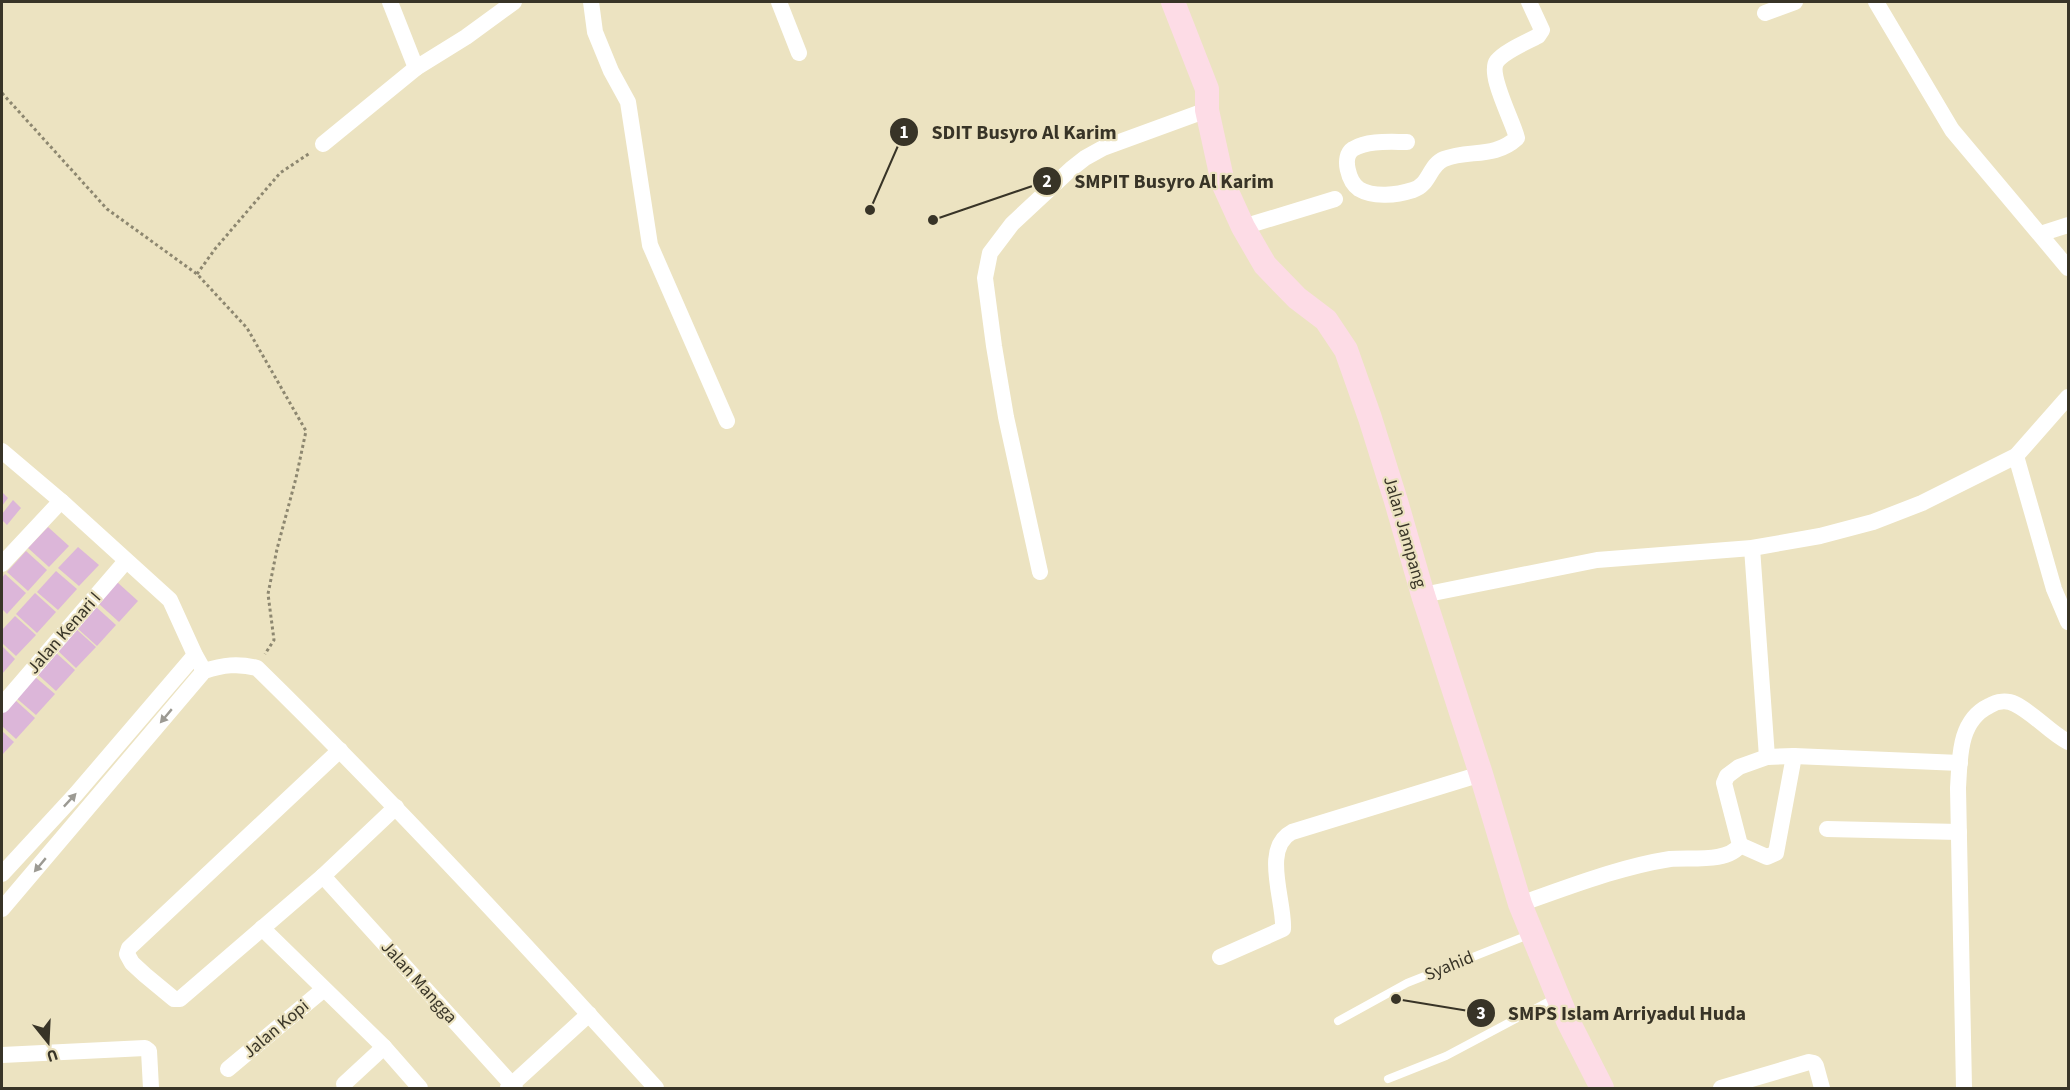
<svg xmlns="http://www.w3.org/2000/svg" width="2070" height="1090" font-family="'Source Sans 3',sans-serif">
<style>
.building{fill:#dcb6d9}
.lines{fill:none;stroke-linecap:round;stroke-linejoin:round}
.path{stroke:#8d8770;stroke-width:3;stroke-dasharray:3 3;stroke-linecap:butt}
.lane{stroke:#fff;stroke-width:8}
.street{stroke:#fff;stroke-width:16}
.secondary{stroke:#fddce6;stroke-width:24}
.oneway{fill:#9c9a93}
.labels{text-anchor:middle;dominant-baseline:central;stroke-width:4.5;stroke-linejoin:round;paint-order:stroke}
.street-label{font-size:18px;fill:#383427;stroke:#ece3c1}
.leader{fill:none;stroke:#383427;stroke-width:2}
.callout-dot{fill:#383427;stroke:#ece3c1;stroke-width:2}
.mark-label{font-size:18px;text-anchor:middle;font-weight:bold;fill:#fff}
.callout-label{font-size:20px;text-anchor:middle;font-weight:bold;fill:#383427;stroke:#ece3c1;stroke-width:4.5;stroke-linejoin:round;paint-order:stroke}
</style>
<rect width="100%" height="100%" fill="#ece3c1"/>
<g class="building">
<polygon points="2,492 8,498 2,506"/>
<polygon points="13,500 21,508 7,525 2,520 2,514"/>
<polygon points="48,527 69,546 49,567 28,548"/>
<polygon points="78,547 99,565 79,586 58,568"/>
<polygon points="26,551 47,570 28,591 7,572"/>
<polygon points="56,571 77,589 58,610 37,592"/>
<polygon points="5,574 26,593 7,614 2,609 2,578"/>
<polygon points="117,582 138,601 119,622 98,603"/>
<polygon points="35,593 56,612 37,633 16,614"/>
<polygon points="95,606 116,625 97,646 76,627"/>
<polygon points="15,616 36,635 16,656 2,643 2,630"/>
<polygon points="75,628 96,647 76,668 56,649"/>
<polygon points="2,646 15,659 2,674"/>
<polygon points="54,651 75,670 56,691 35,672"/>
<polygon points="34,676 55,694 36,715 15,697"/>
<polygon points="14,699 35,718 16,739 2,726 2,713"/>
<polygon points="2,731 14,742 2,755"/>
</g>
<g class="lines">
<g class="path">
<polyline points="2,93 107,209 197,274 247,328 306,431 296,478 277,549 268,594 274,640 265,654"/>
<polyline points="197,274 215,249 280,173 310,153"/>
</g>
<g class="lane">
<polyline points="1338,1021 1407,983 1531,934"/>
<polyline points="1388,1079 1446,1056 1557,997"/>
</g>
<g class="street">
<polyline points="390,2 416,68"/>
<polyline points="591,2 595,32 611,71 628,102 650,245 727,421"/>
<polyline points="779,2 799,53"/>
<polyline points="1876,2 1952,130 2068,268"/>
<polyline points="1765,13 1795,2"/>
<path d="M1407,142C1390,142 1368,140 1353,149C1341,157 1349,182 1359,189C1374,198 1397,195 1413,190C1430,185 1429,165 1444,159C1469,149 1494,159 1517,138C1513,121 1487,74 1497,61C1505,51 1527,42 1538,36L1542,30L1529,2"/>
<polyline points="323,144 416,68 466,37 514,2"/>
<polyline points="1243,227 1335,199"/>
<polyline points="2040,234 2068,225"/>
<polyline points="2,451 61,501 170,600 195,655 204,671"/>
<polyline points="2016,456 2054,589 2068,622"/>
<polyline points="1752,548 1767,757"/>
<polyline points="2,564 61,501"/>
<polyline points="1040,572 1006,417 994,346 985,278 990,253 1012,224 1071,169 1085,158 1103,148 1207,110"/>
<polyline points="1423,595 1597,560 1752,548 1820,536 1873,522 1922,503 2016,456 2068,397"/>
<polyline points="2,705 126,561"/>
<polyline points="340,750 129,948 127,954 132,963 145,975 174,999 180,999 323,876 396,807"/>
<polyline points="1827,829 1959,832"/>
<polyline points="1740,845 1767,857 1776,853 1794,756"/>
<polyline points="2,874 76,794 195,655"/>
<polyline points="323,876 515,1088"/>
<path d="M1520,904C1569,887 1619,867 1670,859C1690,857 1728,863 1740,845L1724,783L1727,776L1739,767L1767,757L1794,756L1960,763"/>
<path d="M2,909L204,671C223,665 238,663 257,668C395,803 526,945 656,1088"/>
<polyline points="262,928 384,1047 420,1088"/>
<path d="M1220,957L1283,929C1285,902 1261,848 1292,832L1481,774"/>
<polyline points="2,1055 145,1048 149,1051 151,1088"/>
<polyline points="228,1069 324,989"/>
<polyline points="344,1084 384,1047"/>
<polyline points="508,1088 589,1014"/>
<polyline points="1721,1088 1809,1062 1814,1063 1816,1066 1822,1088"/>
<path d="M1964,1088L1958,788C1960,759 1958,721 1989,706C1997,701 2007,700 2015,704C2035,714 2049,732 2068,742"/>
</g>
<polyline class="secondary" points="1173,2 1207,89 1207,110 1223,183 1243,227 1265,265 1297,298 1326,320 1346,350 1370,418 1396,501 1423,595 1481,774 1520,904 1568,1021 1602,1088"/>
</g>
<defs><path id="oneway-solid" d="M-6-.8H1V-3.2L6.5 0L1 3.2V.8H-6Z" transform="scale(1.5)"/></defs>
<g class="oneway">
<use href="#oneway-solid" transform="translate(166 716) rotate(130)"/>
<use href="#oneway-solid" transform="translate(70 800) rotate(-47)"/>
<use href="#oneway-solid" transform="translate(40 865) rotate(130)"/>
</g>
<g class="labels">
<g class="street-label">
<text transform="translate(1405 532) rotate(74)">Jalan Jampang</text>
<text transform="translate(64 633) rotate(-49)">Jalan Kenari I</text>
<text transform="translate(1449 966) rotate(-22)">Syahid</text>
<text transform="translate(419 982) rotate(48)">Jalan Mangga</text>
<text transform="translate(276 1029) rotate(-40)">Jalan Kopi</text>
</g>
</g>
<path class="leader" d="M870 210L904 132M933 220L1047 181M1396 999L1481 1013"/>
<g class="callout-dot">
<circle cx="870" cy="210" r="6"/>
<circle cx="933" cy="220" r="6"/>
<circle cx="1396" cy="999" r="6"/>
<circle cx="904" cy="132" r="15"/>
<circle cx="1047" cy="181" r="15"/>
<circle cx="1481" cy="1013" r="15"/>
</g>
<g class="mark-label">
<text x="904" y="138">1</text>
<text x="1047" y="187">2</text>
<text x="1481" y="1019">3</text>
</g>
<g class="callout-label">
<text x="1024" y="139">SDIT Busyro Al Karim</text>
<text x="1174" y="188">SMPIT Busyro Al Karim</text>
<text x="1627" y="1020">SMPS Islam Arriyadul Huda</text>
</g>
<rect width="2070" height="1090" fill="none" stroke="#383427" stroke-width="6"/>
<g transform="translate(48 1042) rotate(162)" stroke="#ece3c1" stroke-width="4.5" paint-order="stroke">
<path d="M0-4.5L10 22L0 15L-10 22Z" fill="#383427"/>
<text y="-9" font-size="16" font-weight="bold" text-anchor="middle" fill="#383427">U</text>
</g>
</svg>
